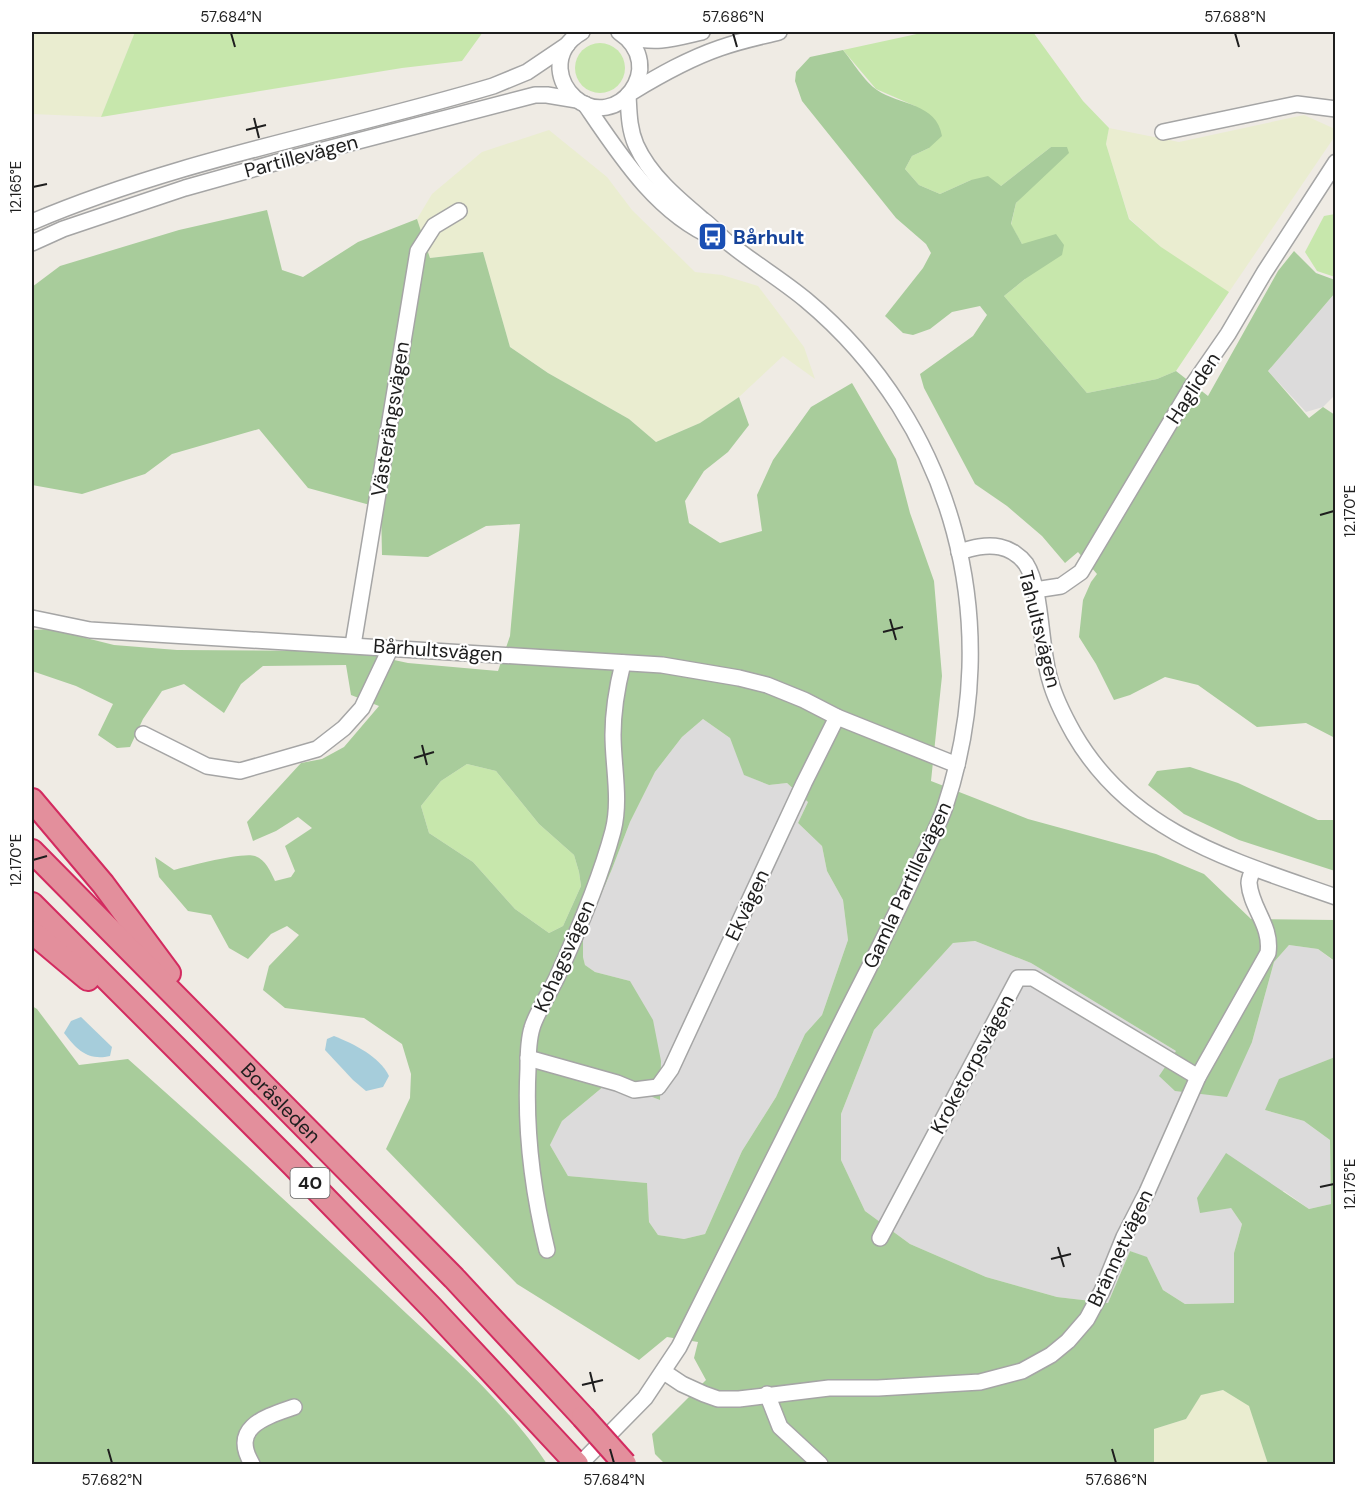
<svg xmlns="http://www.w3.org/2000/svg" width="1367" height="1496" font-family="'DM Sans',sans-serif">
<style>
.residential{fill:#dcdbdb}
.farmland{fill:#eaedd0}
.grass{fill:#c7e7ac}
.forest{fill:#a8cc9b;fill-rule:evenodd}
.water{fill:#a6cddb}
.lines{fill:none;stroke-linecap:round;stroke-linejoin:round}
.minor-casing{stroke:#a5a5a5;stroke-width:18}
.highway-casing{stroke:#d32b60;stroke-width:26}
.minor{stroke:#fff;stroke-width:15}
.highway{stroke:#e38f9c;stroke-width:22}
.highway-bridge-casing{stroke:#d32b60;stroke-width:26;stroke-linecap:butt}
.highway-bridge{stroke:#e38f9c;stroke-width:22}
.ticks{fill:none;stroke:#1e1e1e;stroke-width:2}
.labels{text-anchor:middle;dominant-baseline:central;stroke-width:4.5;stroke-linejoin:round;paint-order:stroke}
.shield{fill:#fff;stroke:#626262;stroke-width:1.5}
.shield-label{font-size:18px;font-weight:bold;fill:#1e1e1e}
.street-label{font-size:20px;fill:#1e1e1e;stroke:#fff}
.transit-label{font-size:20px;font-weight:bold;fill:#164399;stroke:#fff;text-anchor:start}
.neatline{fill:none;stroke:#1e1e1e;stroke-width:2}
.ticks-label{font-size:15px;text-anchor:middle;fill:#1e1e1e}
</style>
<rect width="100%" height="100%" fill="#efebe4"/>
<g class="residential">
<polygon points="1335,293 1335,395 1323,407 1306,412 1268,371"/>
<polygon points="703,719 730,738 745,775 769,785 787,783 808,802 798,823 822,846 827,871 843,900 848,940 822,1015 805,1034 776,1097 742,1151 705,1234 684,1239 658,1235 649,1222 647,1183 568,1176 550,1145 562,1121 610,1081 660,1100 630,981 595,972 585,965 583,957 583,937 612,869 630,822 655,772 682,737"/>
<polygon points="975,941 1031,963 1176,1051 1252,1042 1274,962 1289,945 1318,949 1335,962 1335,1057 1320,1063 1265,1110 1304,1121 1330,1140 1331,1204 1309,1209 1284,1191 1231,1208 1242,1224 1234,1253 1235,1303 1185,1304 1163,1290 1147,1258 1130,1251 1108,1303 1057,1297 986,1277 910,1244 865,1211 841,1160 841,1114 874,1030 953,943"/>
</g>
<g class="farmland">
<polygon points="32,32 135,32 101,117 32,114"/>
<polygon points="1304,115 1335,129 1335,136 1229,292 1174,259 1129,218 1106,144 1109,128 1179,142"/>
<polygon points="549,130 607,177 632,210 695,272 722,275 758,286 804,347 815,379 783,356 739,397 700,423 656,442 629,419 548,373 510,347 483,252 430,258 417,219 432,194 482,152"/>
<polygon points="1224,1390 1249,1405 1268,1464 1154,1464 1154,1429 1186,1419 1201,1394"/>
</g>
<g class="grass">
<polygon points="135,32 483,32 462,61 402,68 101,117"/>
<polygon points="926,32 1033,32 1083,101 1109,128 1106,144 1129,219 1161,247 1229,292 1176,371 1157,379 1087,393 1004,296 1025,279 1022,244 1011,225 1016,203 1067,147 1051,147 1001,186 971,180 940,194 919,185 905,169 912,156 929,148 915,106 876,89 843,50"/>
<circle cx="600" cy="68" r="25"/>
<polygon points="1335,214 1336,214 1335,277 1317,271 1305,252 1324,216"/>
<polygon points="467,764 496,771 539,824 574,855 579,872 581,886 563,926 549,933 515,909 473,862 429,833 421,806 441,781"/>
</g>
<g class="forest">
<path d="M843,50C852,61 865,82 877,90C899,105 937,103 942,136L929,148L912,156L905,169L919,185L940,194L971,180L988,176L1001,186L1051,147H1067L1069,153L1016,203L1011,224L1022,244L1056,234L1064,245L1062,255L1025,279L1004,296L1087,393L1157,379L1176,371L1208,396L1278,271L1294,251L1316,273L1335,280V293L1268,371L1309,418L1323,407L1335,415V738L1306,723L1257,727L1198,685L1165,677L1130,695L1114,700L1096,664L1079,637L1083,600L1091,582L1097,574L1078,552L1065,563L1042,536L1007,506L975,484L924,388L920,374L973,336L987,315L980,306L952,312L930,329L913,335L903,333L885,316L923,268L931,253L926,244L896,218L802,101L795,81L796,72L810,57Z"/>
<path d="M267,210L282,270L303,277L358,242L417,219L430,258L483,252L510,347L548,373L629,419L656,442L700,423L739,397L749,425L728,452L704,471L685,501L689,523L720,543L762,531L757,495L773,460L811,407L852,383L896,459L910,513L934,581L942,676L931,781L1028,819L1156,854L1204,874L1251,919L1335,920L1336,962L1318,949L1289,945L1274,962L1252,1042L1227,1097L1175,1091L1159,1076L1176,1051L1031,963L975,941L953,943L874,1030L841,1114V1160L865,1211L910,1244L986,1277L1057,1297L1108,1303L1130,1251L1147,1257L1163,1290L1185,1304L1234,1303V1253L1242,1224L1231,1208L1200,1213L1197,1198L1226,1153L1309,1209L1331,1204L1330,1140L1304,1121L1265,1110L1279,1079L1335,1057V1464H1268L1249,1406L1223,1390L1201,1395L1186,1419L1154,1429V1464H665L655,1454L652,1434L706,1380L694,1358L698,1342L667,1337L639,1360L517,1284L386,1149L410,1098L411,1074L402,1044L364,1018L285,1008L263,990L269,966L299,935L287,926L271,934L248,959L229,948L211,915L188,911L159,877L155,857L174,870C189,866 242,852 255,856C266,860 270,871 275,881L291,877L295,871L285,846L312,828L298,817L276,831L253,841L247,822L301,763L322,759L344,747L379,706L351,695L346,665L263,666L241,684L224,713L184,684L162,691L143,719L130,747L117,748L98,735L113,704L76,686L32,671V630L50,629L114,645L177,650L334,651L366,654L408,663L498,671L510,636L520,524L486,526L428,557L382,555L381,508L308,488L259,429L172,454L145,474L82,494L32,485V287L60,266L179,230ZM703,719L730,738L744,775L769,785L787,783L808,802L798,823L822,846L827,871L843,900L848,940L822,1015L805,1034L776,1097L742,1151L705,1234L684,1239L658,1235L649,1222L647,1183L568,1176L550,1145L562,1121L610,1081L660,1100L661,1061L653,1020L630,981L595,972L585,965L583,957V937L612,869L630,822L655,772L682,737ZM467,764L496,771L539,824L574,855L579,872L581,886L563,926L549,933L515,909L473,862L429,833L421,806L441,781Z"/>
<polygon points="1190,767 1238,783 1318,820 1335,820 1335,871 1239,840 1184,814 1148,785 1157,771"/>
<path d="M32,1006L37,1009L79,1065L128,1059C217,1138 305,1218 391,1299C446,1351 505,1401 547,1464H32Z"/>
</g>
<g class="water">
<path d="M81,1017L112,1047L110,1056C88,1061 77,1050 64,1033L71,1021Z"/>
<path d="M334,1036C354,1044 379,1056 389,1076L383,1087L366,1091L353,1080L325,1050L327,1039Z"/>
</g>
<g class="lines">
<defs>
<g id="minor">
<path d="M582,32C568,40 559,53 560,69C561,81 566,90 575,98C616,133 670,66 619,32"/>
<path d="M627,37C658,44 672,39 702,32"/>
<path d="M632,92C660,75 688,59 720,48C739,41 759,37 779,32"/>
<path d="M585,104C619,154 657,214 715,238"/>
<polyline points="1163,132 1297,104 1336,109"/>
<path d="M32,222C180,159 339,132 493,86L527,72L567,45"/>
<polyline points="32,243 63,229 185,188 285,160 535,95 547,95 577,100"/>
<path d="M959,552C972,548 986,544 1000,547C1010,549 1020,556 1026,564C1042,589 1040,649 1050,680C1055,699 1065,718 1074,734C1132,834 1234,861 1336,897"/>
<polyline points="1035,590 1061,586 1081,572 1192,386 1228,334 1264,273 1336,162"/>
<polyline points="32,618 90,630 662,665 739,678 767,685 804,700 837,717 957,765"/>
<polyline points="353,645 418,251 434,226 459,211"/>
<polyline points="143,734 207,766 240,771 317,749 344,728 362,708 391,647"/>
<polyline points="528,1058 617,1083 634,1090 658,1087 671,1069 804,783 837,717"/>
<polyline points="880,1238 1018,978 1033,978 1198,1077"/>
<path d="M547,1250C533,1193 525,1128 528,1069C528,1056 528,1041 532,1028C536,1013 551,991 558,975C579,929 600,880 613,831C621,800 613,766 613,735C613,711 617,687 623,663"/>
<path d="M664,1372L682,1384L704,1394L718,1399H739L829,1388H878L980,1382L1022,1371L1051,1355L1068,1341L1087,1319L1102,1291L1124,1237L1147,1192L1198,1077L1268,953C1272,925 1251,909 1249,883C1249,878 1252,873 1253,869"/>
<polyline points="767,1394 780,1427 820,1464"/>
<path d="M252,1464C230,1427 265,1417 294,1407"/>
<path d="M580,1464L645,1398L679,1347C732,1243 783,1139 835,1035C862,981 890,928 915,873C925,851 937,829 945,807C1006,624 955,424 806,300C782,280 755,264 730,244C720,237 713,227 703,220C678,199 650,176 636,145C629,129 629,113 628,95"/>
</g>
<g id="highway">
<polyline points="32,800 103,884 169,973"/>
<path id="s1" d="M32,851L454,1278L583,1417"/>
<polyline points="32,904 293,1165 431,1307 577,1464"/>
<polyline points="32,932 88,979"/>
</g>
</defs>
<use href="#minor" class="minor-casing"/>
<use href="#highway" class="highway-casing"/>
<use href="#minor" class="minor"/>
<use href="#highway" class="highway"/>
<defs>
<polyline id="highway-bridge" points="583,1417 625,1464"/>
</defs>
<use href="#highway-bridge" class="highway-bridge-casing"/>
<use href="#highway-bridge" class="highway-bridge"/>
</g>
<path class="ticks" d="M231,33L235,47M733,33L737,47M1235,33L1239,47M254,118L259,138M246,130L266,125M33,187L47,184M1320,515L1334,511M890,619L896,640M883,632L903,627M422,745L427,765M414,758L434,752M33,860L47,856M1320,1187L1334,1184M1058,1247L1064,1267M1051,1259L1071,1254M590,1372L595,1392M582,1385L603,1380M108,1449L112,1463M610,1449L614,1463M1112,1449L1116,1463"/>
<defs>
<symbol id="bus-square" viewBox="-11 -11 22 22"><rect x="-9" y="-9" width="18" height="18" rx="4" fill="#1a4fb4" stroke="#fff"/><path d="M-5-6H5V4H4V6H2V4H-2V6H-4V4H-5ZM-3.5-4V0h7V-4ZM-3.5 1.2v1.5H-2V1.2ZM2 1.2v1.5H3.5V1.2Z" fill="#fff"/></symbol>
</defs>
<g fill-rule="evenodd">
<use href="#bus-square" x="696" y="220" width="33" height="33"/>
</g>
<g class="labels">
<rect class="shield" x="290.5" y="1168" width="39" height="30" rx="4.5"/>
<g class="shield-label">
<text x="310" y="1183">40</text>
</g>
<g class="street-label">
<text transform="translate(301 156) rotate(-15)">Partillevägen</text>
<text transform="translate(1193 388) rotate(-57)">Hagliden</text>
<text transform="translate(390 419) rotate(-81)">Västerängsvägen</text>
<text transform="translate(1040 629) rotate(76)">Tahultsvägen</text>
<text transform="translate(438 650) rotate(4)">Bårhultsvägen</text>
<text transform="translate(907 885) rotate(-65)">Gamla Partillevägen</text>
<text transform="translate(747 905) rotate(-65)">Ekvägen</text>
<text transform="translate(564 956) rotate(-66)">Kohagsvägen</text>
<text transform="translate(972 1064) rotate(-62)">Kroketorpsvägen</text>
<text stroke="none"><textPath href="#s1" startOffset="354">Boråsleden</textPath></text>
<text transform="translate(1120 1248) rotate(-65)">Brännetvägen</text>
</g>
<g class="transit-label">
<text x="733" y="237">Bårhult</text>
</g>
</g>
<rect width="1367" height="1496" fill="none" stroke="#ffffff" stroke-width="66"/>
<rect x="33" y="33" width="1301" height="1430" class="neatline"/>
<g class="ticks-label">
<text x="231" y="22">57.684°N</text>
<text x="733" y="22">57.686°N</text>
<text x="1235" y="22">57.688°N</text>
<text transform="translate(16 187) rotate(-90)" y="5">12.165°E</text>
<text transform="translate(1350 511) rotate(-90)" y="5">12.170°E</text>
<text transform="translate(16 860) rotate(-90)" y="5">12.170°E</text>
<text transform="translate(1350 1184) rotate(-90)" y="5">12.175°E</text>
<text x="112" y="1485">57.682°N</text>
<text x="614" y="1485">57.684°N</text>
<text x="1116" y="1485">57.686°N</text>
</g>
</svg>
